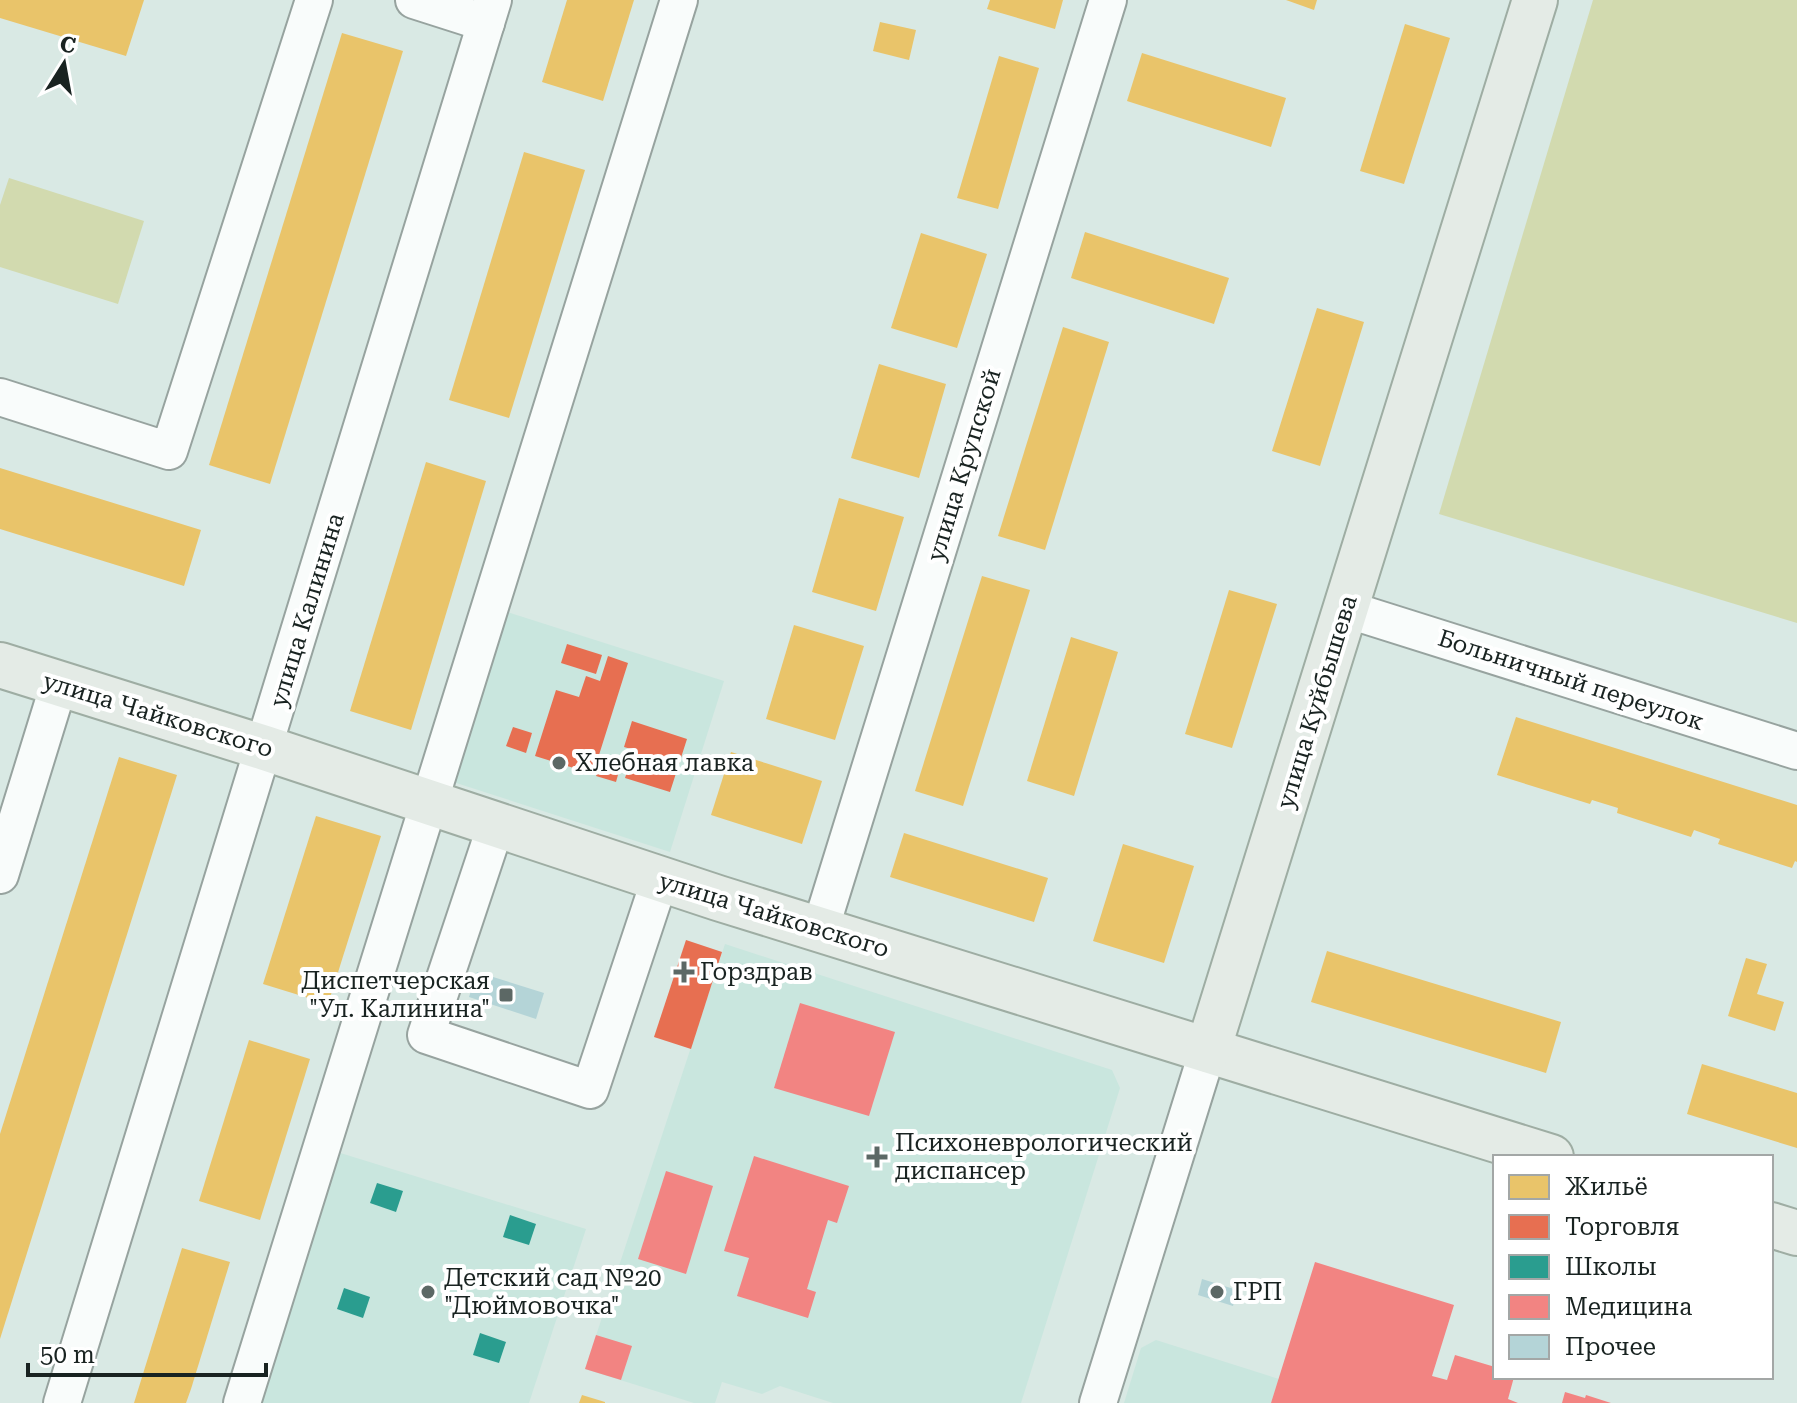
<svg xmlns="http://www.w3.org/2000/svg" width="1797" height="1403" font-family="'Roboto Serif',serif">
<style>
.built{fill:#c9e6de}
.green{fill:#d2daaf}
.homes{fill:#e9c46a}
.shops{fill:#e76f51}
.schools{fill:#2a9d8f}
.health{fill:#f28482}
.building{fill:#b4d4d7}
.lines{fill:none;stroke-linecap:round;stroke-linejoin:round}
.minor-casing{stroke:#97a39f;stroke-width:40}
.major-casing{stroke:#9eada3;stroke-width:48}
.minor{stroke:#f9fcfb;stroke-width:36}
.major{stroke:#e4ebe6;stroke-width:44}
.poi-dot{fill:#5c6865;stroke:#fff;stroke-width:3}
.labels{text-anchor:middle;dominant-baseline:central;stroke-width:8;stroke-linejoin:round;paint-order:stroke}
.street-label{font-size:24px;fill:#192321;stroke:#fff}
.poi-label{font-size:24px;fill:#192321;stroke:#fff;text-anchor:start}
</style>
<rect width="100%" height="100%" fill="#d9e9e4"/>
<g class="built">
<polygon points="473,601 724,681 670,852 419,771"/>
<polygon points="725,944 1112,1070 1120,1088 1021,1403 833,1403 780,1386 762,1394 722,1382 715,1403 694,1403 585,1369"/>
<polygon points="334,1151 586,1229 529,1403 257,1403"/>
<polygon points="1156,1340 1279,1379 1271,1403 1124,1403 1141,1348"/>
</g>
<g class="green">
<polygon points="1593,0 1797,0 1797,623 1439,514"/>
<polygon points="9,178 144,221 118,304 0,267 0,205"/>
</g>
<g class="homes">
<polygon points="0,0 144,0 126,56 0,18"/>
<polygon points="567,0 634,0 603,101 542,82"/>
<polygon points="990,0 1063,0 1055,29 987,9"/>
<polygon points="1286,0 1317,0 1314,10"/>
<polygon points="880,22 916,30 909,60 873,51"/>
<polygon points="1405,24 1450,38 1404,184 1360,171"/>
<polygon points="342,33 403,51 270,484 209,465"/>
<polygon points="1142,53 1286,98 1271,147 1127,101"/>
<polygon points="999,56 1039,68 998,209 957,198"/>
<polygon points="524,152 585,170 509,418 449,400"/>
<polygon points="1085,232 1229,278 1214,324 1071,278"/>
<polygon points="921,233 987,254 957,348 891,328"/>
<polygon points="1317,308 1364,322 1320,466 1272,451"/>
<polygon points="1063,327 1109,342 1045,550 998,536"/>
<polygon points="879,364 946,384 919,478 851,458"/>
<polygon points="426,462 486,481 411,730 350,711"/>
<polygon points="0,468 201,530 184,586 0,529"/>
<polygon points="839,498 904,517 876,611 812,592"/>
<polygon points="982,576 1030,590 963,806 915,791"/>
<polygon points="1229,590 1277,604 1232,748 1185,734"/>
<polygon points="794,625 864,646 835,740 766,719"/>
<polygon points="1071,637 1118,652 1074,796 1027,781"/>
<polygon points="1516,717 1797,805 1797,862 1795,861 1792,868 1718,844 1720,839 1694,830 1691,837 1617,813 1618,808 1592,800 1590,804 1497,775"/>
<polygon points="731,752 822,781 802,844 711,815"/>
<polygon points="119,757 177,775 0,1339 0,1134"/>
<polygon points="316,816 381,836 328,1004 263,984"/>
<polygon points="904,833 1048,878 1034,922 890,877"/>
<polygon points="1123,844 1194,866 1164,963 1093,941"/>
<polygon points="1327,951 1561,1022 1546,1073 1311,1002"/>
<polygon points="1746,958 1767,964 1757,994 1784,1002 1775,1031 1728,1016"/>
<polygon points="249,1040 310,1059 260,1220 199,1201"/>
<polygon points="1702,1064 1797,1093 1797,1148 1687,1114"/>
<polygon points="182,1248 230,1262 191,1389 186,1403 134,1403"/>
<polygon points="582,1395 605,1402 605,1403 579,1403"/>
</g>
<g class="shops">
<polygon points="567,644 602,655 596,674 561,663"/>
<polygon points="608,656 628,663 593,774 535,756 556,690 579,697 586,676 600,681"/>
<polygon points="632,721 687,739 670,792 625,778 634,750 624,747"/>
<polygon points="513,727 532,733 526,753 506,746"/>
<polygon points="602,759 621,764 616,782 596,776"/>
<polygon points="686,940 722,952 691,1049 654,1037"/>
</g>
<g class="schools">
<polygon points="377,1183 403,1191 396,1212 370,1203"/>
<polygon points="510,1215 536,1224 529,1245 503,1237"/>
<polygon points="344,1288 370,1297 363,1318 337,1309"/>
<polygon points="480,1333 506,1342 499,1363 473,1355"/>
</g>
<g class="health">
<polygon points="800,1003 895,1032 869,1116 774,1088"/>
<polygon points="754,1156 849,1186 837,1223 828,1220 807,1289 816,1292 808,1318 737,1296 749,1258 724,1251"/>
<polygon points="666,1171 713,1186 686,1274 638,1259"/>
<polygon points="1315,1262 1454,1305 1432,1376 1447,1380 1455,1355 1495,1367 1495,1377 1514,1377 1508,1399 1518,1403 1271,1403"/>
<polygon points="596,1335 632,1346 621,1380 585,1369"/>
<polygon points="1565,1392 1585,1398 1586,1395 1611,1403 1562,1403"/>
</g>
<g class="building">
<polygon points="477,972 544,993 536,1019 469,997"/>
<polygon points="1202,1279 1237,1290 1233,1306 1198,1295"/>
</g>
<g class="lines">
<defs>
<g id="minor">
<polyline points="414,0 486,23"/>
<polyline points="0,397 169,451 314,0"/>
<polyline points="1346,609 1797,751"/>
<polyline points="496,825 426,1035 590,1090 660,879"/>
<polyline points="0,875 59,684"/>
<polyline points="820,930 1108,0"/>
<polyline points="62,1403 493,0"/>
<polyline points="242,1403 679,0"/>
<polyline points="1098,1403 1208,1050"/>
</g>
<g id="major">
<polyline points="0,665 265,748 718,898 1551,1157"/>
<polyline points="1208,1050 1535,0"/>
<polyline points="1771,1225 1797,1233"/>
</g>
</defs>
<use href="#minor" class="minor-casing"/>
<use href="#major" class="major-casing"/>
<use href="#minor" class="minor"/>
<use href="#major" class="major"/>
</g>
<g class="poi-dot">
<circle cx="559" cy="763" r="8"/>
<path d="M680 960h8v8h8v8h-8v8h-8v-8h-8v-8h8z"/>
<rect x="498" y="987" width="16" height="16" rx="4"/>
<path d="M873 1145h8v8h8v8h-8v8h-8v-8h-8v-8h8z"/>
<circle cx="428" cy="1292" r="8"/>
<circle cx="1217" cy="1292" r="8"/>
</g>
<g class="labels">
<g class="street-label">
<text transform="translate(964 465) rotate(-73)">улица Крупской</text>
<text transform="translate(307 610) rotate(-73)">улица Калинина</text>
<text transform="translate(1571 680) rotate(18)">Больничный переулок</text>
<text transform="translate(1317 702) rotate(-73)">улица Куйбышева</text>
<text transform="translate(158 715) rotate(17)">улица Чайковского</text>
<text transform="translate(774 915) rotate(17)">улица Чайковского</text>
</g>
<g class="poi-label">
<text x="575" y="763">Хлебная лавка</text>
<text x="700" y="972">Горздрав</text>
<text x="490" y="981" text-anchor="end">Диспетчерская<tspan x="490" dy="28">"Ул. Калинина"</tspan></text>
<text x="895" y="1143">Психоневрологический<tspan x="895" dy="28">диспансер</tspan></text>
<text x="444" y="1278">Детский сад №20<tspan x="444" dy="28">"Дюймовочка"</tspan></text>
<text x="1233" y="1292">ГРП</text>
</g>
</g>
<rect x="1493" y="1155" width="280" height="224" fill="#ffffff" stroke="#a3a7a6" stroke-width="2"/>
<rect x="1509" y="1175" width="40" height="24" fill="#e9c46a" stroke="#a3a7a6" stroke-width="2"/>
<text x="1565" y="1195" font-size="24" fill="#192321">Жильё</text>
<rect x="1509" y="1215" width="40" height="24" fill="#e76f51" stroke="#a3a7a6" stroke-width="2"/>
<text x="1565" y="1235" font-size="24" fill="#192321">Торговля</text>
<rect x="1509" y="1255" width="40" height="24" fill="#2a9d8f" stroke="#a3a7a6" stroke-width="2"/>
<text x="1565" y="1275" font-size="24" fill="#192321">Школы</text>
<rect x="1509" y="1295" width="40" height="24" fill="#f28482" stroke="#a3a7a6" stroke-width="2"/>
<text x="1565" y="1315" font-size="24" fill="#192321">Медицина</text>
<rect x="1509" y="1335" width="40" height="24" fill="#b4d4d7" stroke="#a3a7a6" stroke-width="2"/>
<text x="1565" y="1355" font-size="24" fill="#192321">Прочее</text>
<g transform="translate(64 64) rotate(11)" stroke="#ffffff" stroke-width="6" paint-order="stroke">
<path d="M0-6L14 30L0 20L-14 30Z" fill="#192321"/>
<text y="-12" font-size="22" font-weight="bold" text-anchor="middle" fill="#192321">С</text>
</g>
<path d="M28 1363v12h238v-12" fill="none" stroke="#192321" stroke-width="4"/>
<text x="40" y="1363" font-size="24" fill="#192321" stroke="#ffffff" stroke-width="6" paint-order="stroke">50 m</text>
</svg>
